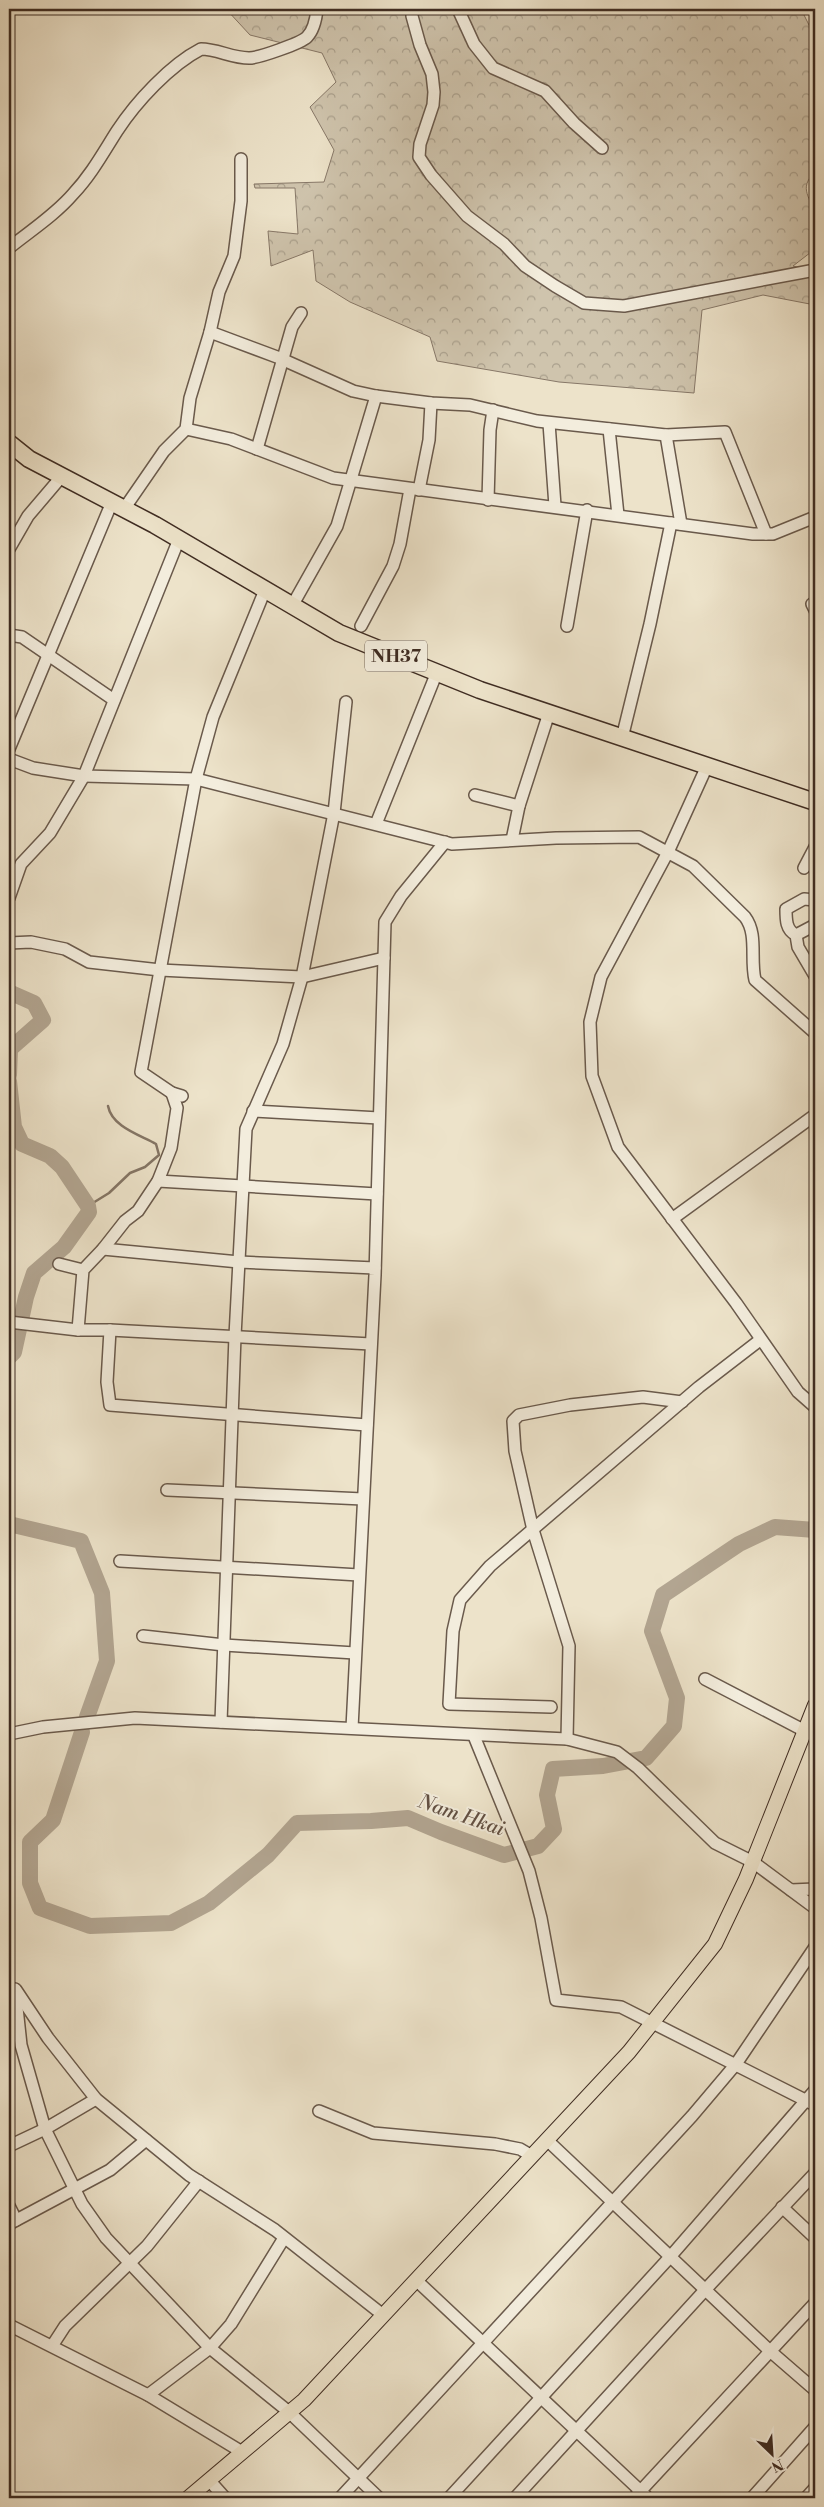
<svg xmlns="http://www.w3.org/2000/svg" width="824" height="2507" font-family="'Libre Bodoni',serif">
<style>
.forest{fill:url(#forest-crowns);stroke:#877868}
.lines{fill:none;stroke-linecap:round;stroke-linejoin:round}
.stream{stroke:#847565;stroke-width:2.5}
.river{stroke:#b2a591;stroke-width:16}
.minor-casing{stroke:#6a5a4c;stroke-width:14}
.major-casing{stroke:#3f2c22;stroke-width:16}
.highway-casing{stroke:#3f2c22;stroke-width:19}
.minor{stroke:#f3eddd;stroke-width:11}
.major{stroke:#ede3ca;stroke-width:14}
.highway{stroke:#ede3ca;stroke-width:16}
.labels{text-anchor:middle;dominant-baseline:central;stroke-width:4;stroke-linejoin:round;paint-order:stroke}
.shield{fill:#f3eddd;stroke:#75665a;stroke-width:1}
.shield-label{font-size:18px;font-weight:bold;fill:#3f2c22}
.water-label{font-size:20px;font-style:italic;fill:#625043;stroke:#f3eddd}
</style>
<defs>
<pattern id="forest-crowns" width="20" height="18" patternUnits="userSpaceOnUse" patternTransform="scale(1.25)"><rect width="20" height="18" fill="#cfc4ad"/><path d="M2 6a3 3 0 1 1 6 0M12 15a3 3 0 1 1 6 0" fill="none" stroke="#a99f8c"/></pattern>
</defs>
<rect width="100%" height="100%" fill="#ede3ca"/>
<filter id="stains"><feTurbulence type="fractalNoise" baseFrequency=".004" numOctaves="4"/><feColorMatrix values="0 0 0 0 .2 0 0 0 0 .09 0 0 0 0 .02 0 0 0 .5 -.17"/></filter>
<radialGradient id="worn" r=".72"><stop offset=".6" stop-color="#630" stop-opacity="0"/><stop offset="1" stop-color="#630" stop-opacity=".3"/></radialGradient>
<path class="forest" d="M226,9H801L815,37V172C797,189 812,198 815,216C817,226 815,238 815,249L793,266L815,272V305L763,295L702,310L694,393L559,382L437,361L430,337L350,302L316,281L313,250L271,266L268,231L298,234L295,188H255L254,184L324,182L334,150L310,107L336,82L322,53L250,35Z"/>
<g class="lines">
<path class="stream" d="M88,1206L109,1193L130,1173L145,1167L159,1155L156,1144C140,1135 112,1127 108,1106"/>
<g class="river">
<polyline points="9,992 34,1003 43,1020 10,1049 9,1075"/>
<polyline points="9,1081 14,1127 22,1144 50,1156 62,1167 88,1206 89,1212 64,1247 34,1273 26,1297 14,1352 9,1357"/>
<polyline points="9,1524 81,1541 102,1593 107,1661 87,1717"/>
<polyline points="82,1732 53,1820 30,1842 30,1883 40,1908 90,1926 171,1923 209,1903 268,1855 297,1823 371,1821 408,1818 441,1832 504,1855 538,1846 554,1829 547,1795 553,1769 603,1766 646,1758 674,1726 677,1698 652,1631 663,1595 739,1544 775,1527 815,1530"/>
</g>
<defs>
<g id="minor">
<polyline points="412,9 412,16 420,45 432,74 434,92 433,105 420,144 419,157 431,175 467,216 504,244 525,266 555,286 584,303 624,306 815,270"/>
<polyline points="458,9 474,44 493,68 545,91 574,123 602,148"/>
<path d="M9,248C30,231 55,215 73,194C91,175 103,153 117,131C136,102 170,65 201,49C217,49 232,58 249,58C259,58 301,43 307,37C314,30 316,19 317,9"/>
<polyline points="210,332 277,357 353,391 376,396 431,403 470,405 537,421 666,435 725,432 766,534"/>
<polyline points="549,423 555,506"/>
<polyline points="186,429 231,439 333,478 753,534 773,534 815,517"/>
<polyline points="609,429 618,515"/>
<polyline points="666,435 681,524"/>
<polyline points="257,449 292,327 301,313"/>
<polyline points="419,490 429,440 431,403"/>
<polyline points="488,500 490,430 493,410"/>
<polyline points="124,509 164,451 186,429 190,398 210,332 219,292 234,256 241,201 241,159"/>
<polyline points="9,549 28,516 62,476"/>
<polyline points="812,604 815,610"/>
<polyline points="292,606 337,526 376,396"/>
<polyline points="361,626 393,566 400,544 410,489"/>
<polyline points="567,626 587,510"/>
<polyline points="9,635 22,637 114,700"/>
<polyline points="622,738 650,624 671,523"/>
<polyline points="9,749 112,502"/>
<path d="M9,759L33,768L84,776L196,779L452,844L556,838L639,837L693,866L745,917C758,934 750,959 755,980L815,1033"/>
<polyline points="707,766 668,852 601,977 590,1022 592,1076 618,1147 736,1303 798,1392 815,1407"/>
<polyline points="475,795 519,806"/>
<polyline points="376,824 437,672"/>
<polyline points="512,840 519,806 549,713"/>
<polyline points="804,868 815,847"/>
<polyline points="9,898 21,864 50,833 84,776 179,539"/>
<path d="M815,900L804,899L786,909C786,920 786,930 796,935L798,947L815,976"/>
<polyline points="796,935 815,925"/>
<polyline points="9,943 31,942 65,949 89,962 160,970 302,977 384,958"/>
<polyline points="182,1096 172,1093 141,1072 196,779 213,717 265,590"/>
<polyline points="253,1111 379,1118"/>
<polyline points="158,1181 377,1194"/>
<polyline points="672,1219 815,1115"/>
<polyline points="103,1249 239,1262 375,1268"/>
<polyline points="59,1264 83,1270"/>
<polyline points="9,1322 78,1330 110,1330 371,1344"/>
<polyline points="78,1330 83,1270 103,1249 125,1221 138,1211 158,1181 171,1148 177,1108 172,1093"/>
<polyline points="110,1330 107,1382 110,1405 367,1425"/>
<polyline points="167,1490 363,1499"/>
<polyline points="120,1561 359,1575"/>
<polyline points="143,1636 224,1645 355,1653"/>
<polyline points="705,1679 805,1731"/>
<polyline points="551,1707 449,1704 453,1631 460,1600 490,1566 699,1387 760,1340"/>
<polyline points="221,1722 235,1336 246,1129 283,1044 302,977 334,813 346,702"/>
<polyline points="352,1728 375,1275 385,922 401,896 445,842"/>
<polyline points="9,1734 43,1727 135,1718 567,1739 617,1752 638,1768 715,1843 753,1862 815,1908"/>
<polyline points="474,1736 529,1871 541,1918 556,2000 621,2007 815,2105"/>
<polyline points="567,1739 569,1646 533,1530 515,1451 513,1421 519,1415 570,1405 643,1397 682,1402"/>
<polyline points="791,1890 815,1889"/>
<polyline points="15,1989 21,2045 45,2129 82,2204 106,2238 210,2348 289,2412 379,2498"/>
<polyline points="16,1990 48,2038 96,2099 189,2175 275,2230 383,2315"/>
<polyline points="319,2111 373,2133 495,2144 520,2149 532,2156"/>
<polyline points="547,2140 770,2351 815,2390"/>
<polyline points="9,2146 45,2129 96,2099"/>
<polyline points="9,2206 16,2220"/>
<polyline points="782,2207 815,2238"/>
<polyline points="9,2224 110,2170 146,2140"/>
<polyline points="416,2280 648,2498"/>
<polyline points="9,2325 148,2395 242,2452"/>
<polyline points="52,2346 65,2326 147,2246 199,2181"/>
<polyline points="148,2395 210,2348 231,2324 284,2238"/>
<polyline points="209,2480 225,2498"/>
<polyline points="340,2498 692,2116 736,2064 815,1947"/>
<polyline points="449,2498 670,2257 815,2090"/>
<polyline points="515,2498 705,2290 815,2173"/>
<polyline points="634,2498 815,2303"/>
<polyline points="752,2498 815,2427"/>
<polyline points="806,2498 815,2488"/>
</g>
<polyline id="major" points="188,2498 304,2400 629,2052 715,1944 746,1879 815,1705"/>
<polyline id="highway" points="9,443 29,459 155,525 339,633 480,690 815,802"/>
</defs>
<use href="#minor" class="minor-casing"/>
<use href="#major" class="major-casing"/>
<use href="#highway" class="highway-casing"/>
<use href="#minor" class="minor"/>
<use href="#major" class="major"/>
<use href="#highway" class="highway"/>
</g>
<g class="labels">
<rect class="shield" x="365" y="640.5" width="62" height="31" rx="4"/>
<g class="shield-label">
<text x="396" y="656">NH37</text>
</g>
<g class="water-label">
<text transform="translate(461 1816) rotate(19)">Nam Hkai</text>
</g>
</g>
<rect width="824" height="2507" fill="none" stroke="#ede3ca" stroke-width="30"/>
<rect x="10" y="10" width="804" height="2487" fill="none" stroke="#3f2c22" stroke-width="2.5"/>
<rect x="15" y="15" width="794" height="2477" fill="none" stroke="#3f2c22"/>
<g transform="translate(772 2454) rotate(155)" stroke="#f3eddd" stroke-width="4" paint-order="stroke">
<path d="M0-4L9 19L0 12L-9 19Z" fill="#3f2c22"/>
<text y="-8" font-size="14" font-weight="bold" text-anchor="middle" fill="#3f2c22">N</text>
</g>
<rect width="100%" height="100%" filter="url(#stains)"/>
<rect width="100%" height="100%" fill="url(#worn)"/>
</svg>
